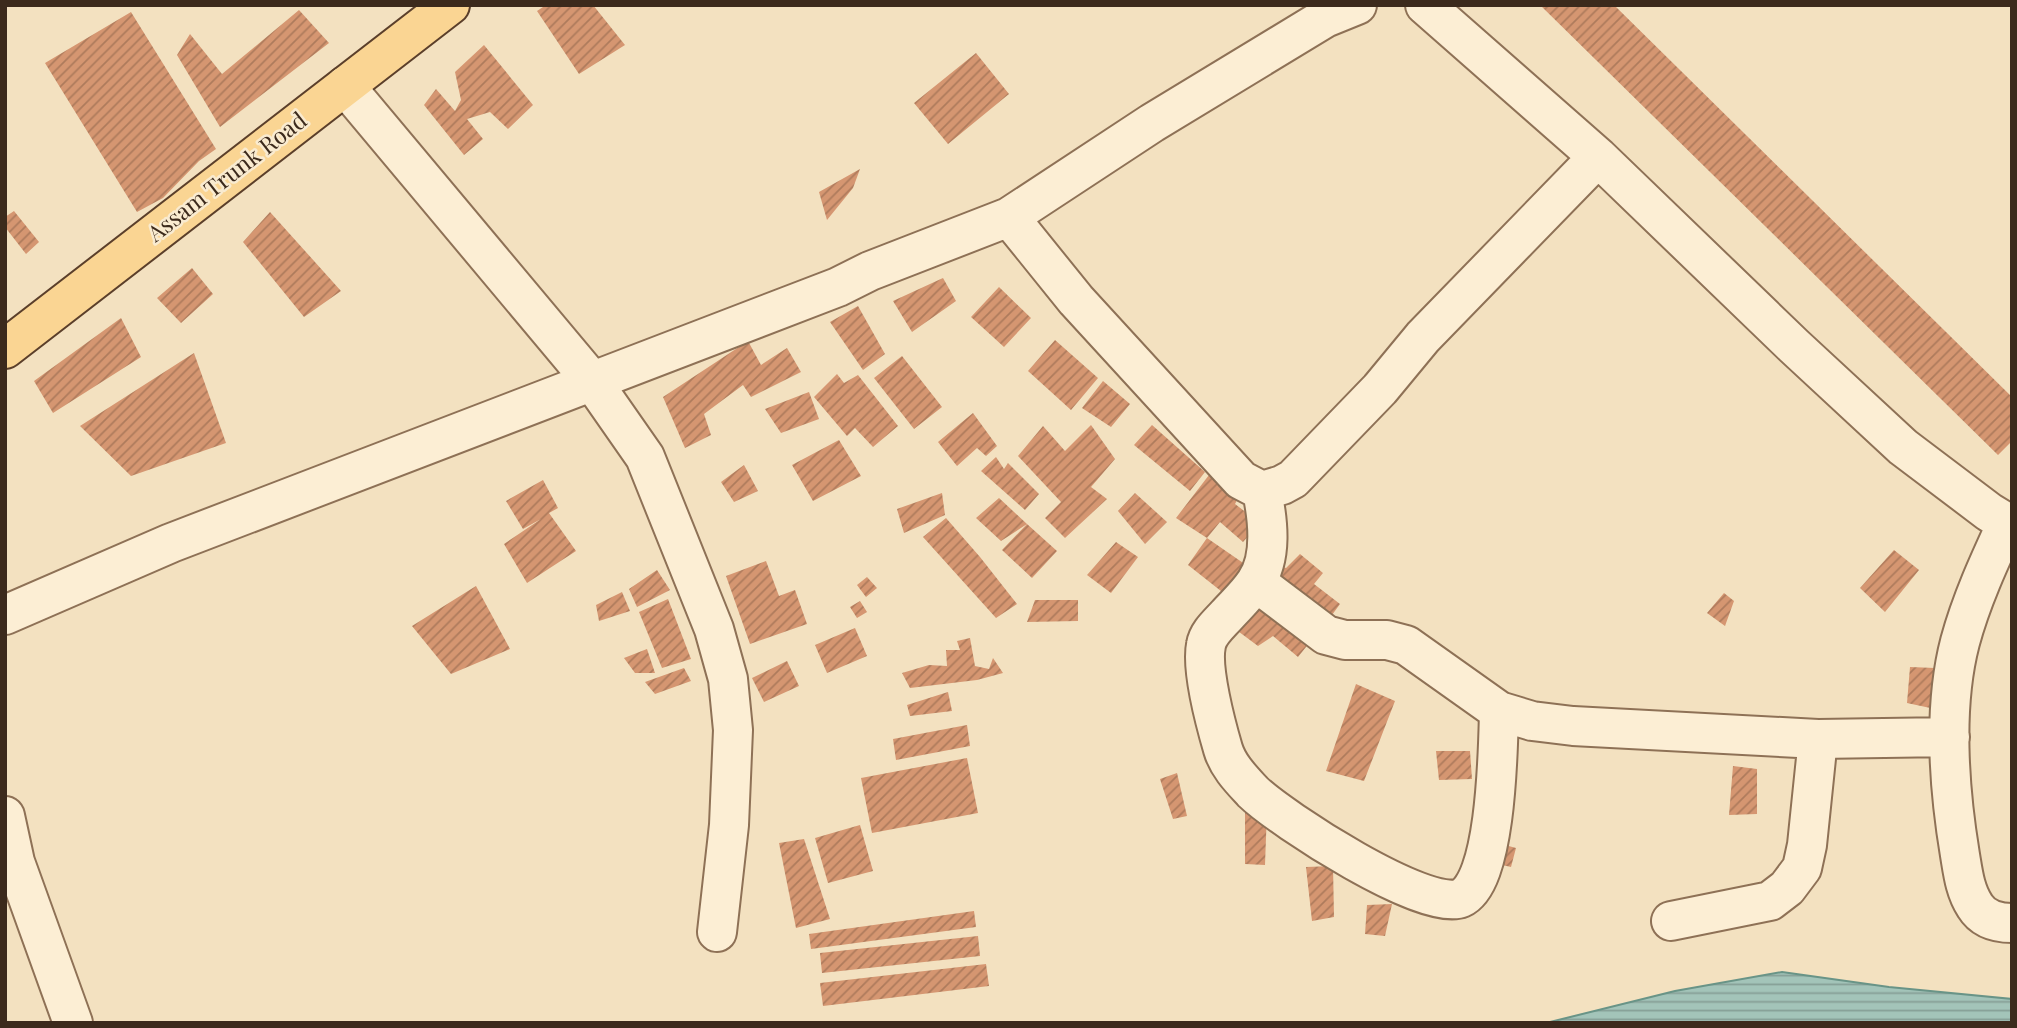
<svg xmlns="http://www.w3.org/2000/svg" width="2017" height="1028" font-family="'Playfair Display',serif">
<defs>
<pattern id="water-rules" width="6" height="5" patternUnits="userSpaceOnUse" patternTransform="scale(1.75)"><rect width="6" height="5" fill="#a3c4b9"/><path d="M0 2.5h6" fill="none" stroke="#869f96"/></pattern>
<pattern id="building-hatch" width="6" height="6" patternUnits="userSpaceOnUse" patternTransform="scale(1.75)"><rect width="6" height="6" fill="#d59671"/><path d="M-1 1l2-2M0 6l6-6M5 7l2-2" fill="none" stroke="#ae7b5c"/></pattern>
</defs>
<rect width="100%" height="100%" fill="#f3e1c0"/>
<path fill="url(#water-rules)" stroke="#699487" stroke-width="2" d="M1782,972L1889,987L2012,999V1023H1546L1675,991Z"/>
<path fill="url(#building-hatch)" d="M546,5H593L625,45L579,74L537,11Z
M1540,5H1614L2012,397V441L1998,455Z
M299,10L329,43L220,127L177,55L190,34L222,74Z
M131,12L216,149L199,161L163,198L137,212L45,63Z
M484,45L533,105L508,129L490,112L467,119L483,139L464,155L424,105L436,89L455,111L461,100L455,72Z
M976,53L1009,94L948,144L914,103Z
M860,169L853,188L827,220L819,192Z
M14,211L39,242L26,254L5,227V217Z
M270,212L341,291L304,317L243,242Z
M192,268L213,294L181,323L157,298Z
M943,278L956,301L912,332L893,301Z
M999,287L1031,318L1004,347L971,317Z
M858,306L885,354L863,370L830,322Z
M121,318L141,357L53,413L34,381Z
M1055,340L1098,378L1071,410L1028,371Z
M748,341L761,365L787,348L801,372L751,397L743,385L704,414L711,435L685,448L663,397Z
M194,353L226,443L131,476L80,426Z
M902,356L942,407L914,429L874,378Z
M837,374L844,383L858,375L898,426L873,447L855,428L847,436L814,397Z
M1103,381L1130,404L1111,427L1082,408Z
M809,392L819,419L781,433L765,409Z
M973,413L997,446L986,456L977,448L957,466L938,442Z
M1091,425L1115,459L1091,487L1107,499L1065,538L1045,518L1061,502L1018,456L1043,426L1065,451Z
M1152,425L1205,472L1190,491L1134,445Z
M839,440L861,476L813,501L792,465Z
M996,457L1004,469L1008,463L1039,494L1025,510L981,471Z
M744,465L758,491L734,502L721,482Z
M1209,475L1238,498L1235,504L1260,523L1243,542L1220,522L1207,538L1249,567L1226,595L1188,565L1207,538L1176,518Z
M543,480L558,508L549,513L576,551L527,583L504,544L541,519L523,529L506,501Z
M942,493L945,515L904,533L897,509Z
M1135,493L1167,522L1145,544L1118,511Z
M999,498L1027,524L1001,541L976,518Z
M946,518L980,557L1017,604L996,618L923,537Z
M1027,524L1057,551L1032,578L1002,550Z
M1116,542L1138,557L1111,593L1087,575Z
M1894,550L1919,570L1885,612L1860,588Z
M1300,554L1323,573L1314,584L1340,604L1324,626L1260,578L1272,563L1286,568Z
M766,561L779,596L795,590L807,624L750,644L726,576Z
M657,570L670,590L637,607L629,589Z
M867,577L877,588L866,597L857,585Z
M476,586L510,649L451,674L412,626Z
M622,592L630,611L599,621L596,605Z
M1250,593L1310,642L1298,657L1273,636L1258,646L1223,620Z
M1724,593L1734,601L1725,626L1707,613Z
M668,599L691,659L662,668L639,612Z
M1035,600H1078V621L1027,622Z
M860,601L867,612L857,618L850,607Z
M855,628L867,656L827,673L815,645Z
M970,638L975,666L989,669L993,658L1003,673L977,680L910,688L902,673L929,665L947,666L946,650H960L957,641Z
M647,649L655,673H635L624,658Z
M787,661L799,686L764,702L752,678Z
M1910,667L1935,668V709L1907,703Z
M684,668L691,681L655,694L645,682Z
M1356,684L1395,701L1364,781L1326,771Z
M948,692L952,711L910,716L907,705Z
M967,725L970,746L896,760L893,739Z
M1436,751H1470L1472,779L1439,780Z
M967,758L978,813L872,833L861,778Z
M1733,766L1757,769V814L1729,815Z
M1177,773L1187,816L1173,819L1160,779Z
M1267,810L1265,865L1245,864V811Z
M860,825L873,871L828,883L815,838Z
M804,839L830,919L796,928L779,843Z
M1494,842L1516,848L1511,867L1489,862Z
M1333,866L1334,917L1312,921L1306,867Z
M1392,904L1385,936L1365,934L1367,905Z
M974,911L976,927L811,949L809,934Z
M978,936L980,956L822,973L820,953Z
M986,964L989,986L823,1006L820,983Z"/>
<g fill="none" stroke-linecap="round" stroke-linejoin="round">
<g stroke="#8e7156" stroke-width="42">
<path id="minor" d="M1425,5L1598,157L1794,346L1903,447L1989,512L2012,526
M345,86L592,381L645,457L714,629L728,679L733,730L729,825L717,932
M1009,217L1076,300L1241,480L1262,491L1282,485L1293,479L1380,389L1423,337L1598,157
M1262,491C1268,520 1273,558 1255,583C1247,595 1236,605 1227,615C1219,624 1208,633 1206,645C1201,669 1216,725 1223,749C1228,766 1241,779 1253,792C1281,819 1426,913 1461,898C1497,882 1498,746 1499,711
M2007,523C1989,562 1971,601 1960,642C1943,707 1949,789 1960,855C1963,873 1965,891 1975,906C1983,919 1997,923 2012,923
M1256,582L1326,635L1345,640H1387L1406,645L1499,711L1532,721L1573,726L1818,739L1950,737
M5,615L171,543L838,287L870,271L1009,217L1152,123L1325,18L1357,5
M5,816L15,862L73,1023
M1671,921L1770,901L1787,888L1802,868L1807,845L1818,739"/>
</g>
<g stroke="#5b3f2a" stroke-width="42">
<path id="major" d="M5,349L450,5"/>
</g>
<use href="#minor" stroke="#fceed4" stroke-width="38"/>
<use href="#major" stroke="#fad593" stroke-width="38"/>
</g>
<g text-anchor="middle" stroke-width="5" stroke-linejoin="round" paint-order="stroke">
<g font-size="23" fill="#3c2a1c" stroke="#f9ebd0">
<text transform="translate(227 177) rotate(-38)" y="8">Assam Trunk Road</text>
</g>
</g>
<rect width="2017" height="1028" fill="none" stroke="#3c2a1c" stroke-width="14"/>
</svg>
